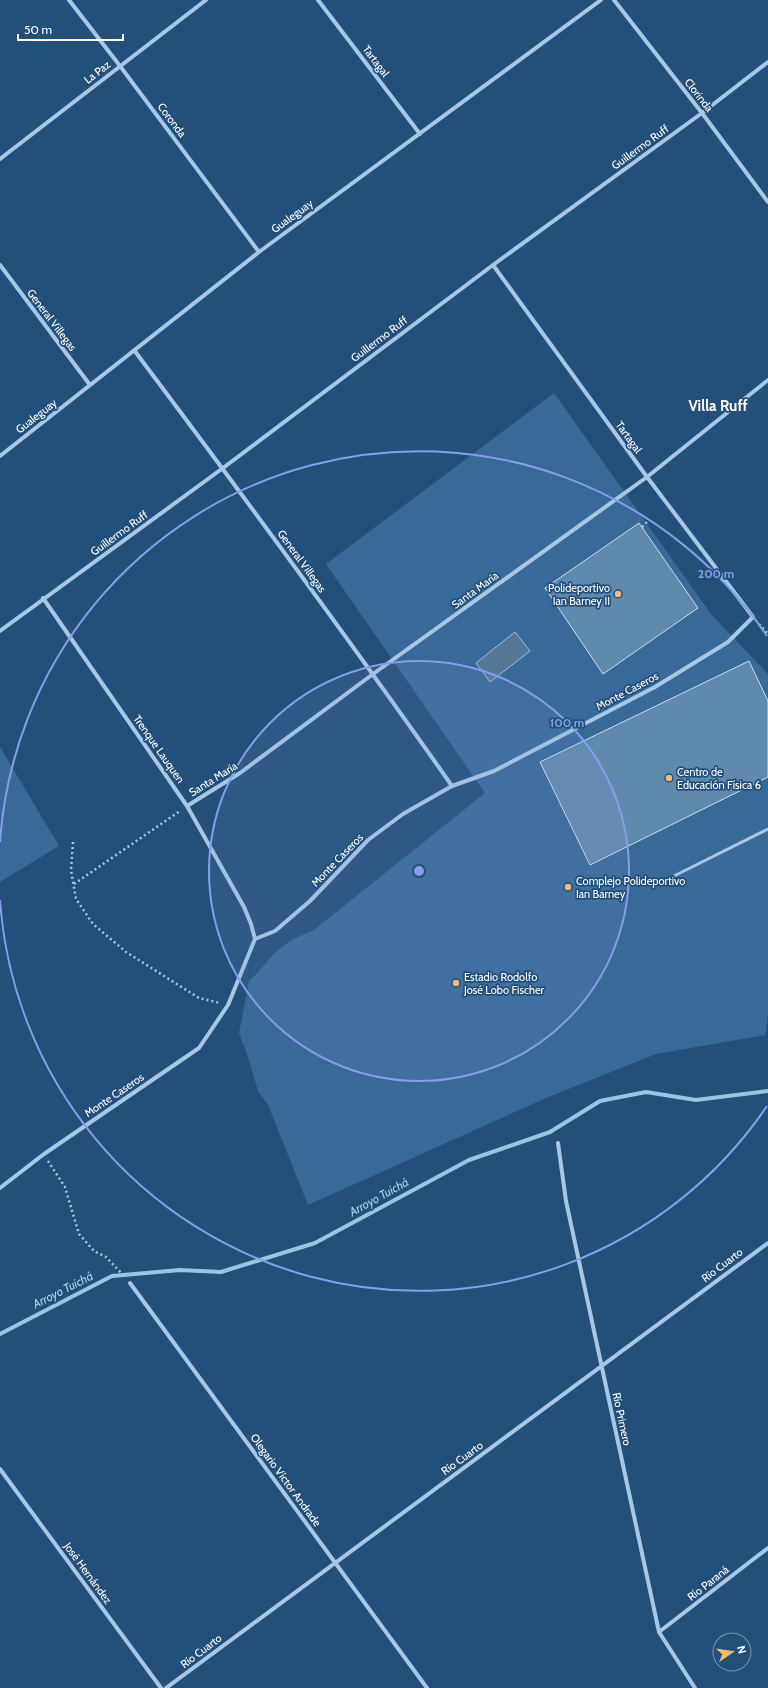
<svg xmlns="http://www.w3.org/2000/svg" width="768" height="1688" font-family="Cabin,sans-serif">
<rect width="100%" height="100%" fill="#23507a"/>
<path fill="#376a98" d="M554,393L711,614L768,674V1011L766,1035L656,1054L546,1098L308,1205L268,1105L258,1091L247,1054L239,1033L249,981C259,973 264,964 273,955C284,943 299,936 314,930L485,793L326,564Z
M0,747L59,846L0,882Z"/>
<path fill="#567796" stroke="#9ac3e5" d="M515,632L530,651L490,682L476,663Z"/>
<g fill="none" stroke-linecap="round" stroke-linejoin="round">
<path stroke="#9ac3e5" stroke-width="4" d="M0,1334L112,1276L180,1270L221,1272L315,1243L469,1160L550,1132L600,1101L646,1092L696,1100L768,1091"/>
</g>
<path fill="#6089ae" stroke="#c9e0f4" d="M639,523L698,608L603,674L545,588Z
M749,661L768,701V777L590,865L540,762Z"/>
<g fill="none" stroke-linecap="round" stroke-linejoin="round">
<path stroke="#a6c7e5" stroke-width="2.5" stroke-dasharray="2 3" stroke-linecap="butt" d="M642,527L647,522
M759,624L768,634
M73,842L71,870L76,899L93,924L126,952L199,998L220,1003
M74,884L180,811
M48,1161L65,1187L79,1234L94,1251L106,1257L126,1278"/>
<path stroke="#a6c7e5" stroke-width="3" d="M674,876L768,829"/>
<path stroke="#a6c7e5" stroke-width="4" d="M69,0L120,66L259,252
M318,0L420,134
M614,0L702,113L768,202
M0,159L206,0
M0,265L90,385
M134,350C242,494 349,639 452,786
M0,456L259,252L601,0
M43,598L187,806L244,907L251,924L255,939
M0,631L223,468L493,265L702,113L768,62
M187,806L240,773L373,674L647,477L768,380
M558,1143L566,1201L659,1632L695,1688
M0,1188L44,1154L199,1048L228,1005L255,939L275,931L310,901L368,840L403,814L452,786L494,771L655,687L728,642L753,617L647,477L493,265
M130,1283L427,1688
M0,1469L161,1688
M659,1632L768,1548
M166,1688L768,1243"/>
</g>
<circle cx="419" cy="871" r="210" fill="#839eea" fill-opacity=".12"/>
<g fill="none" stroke="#839eea" stroke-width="2">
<circle cx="419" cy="871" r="210"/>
<path d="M767 1106A420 420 0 0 1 0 900M0 842A420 420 0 0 1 767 636"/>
</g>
<g fill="#efbe6a" stroke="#23507a" stroke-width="1.5">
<circle cx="618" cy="594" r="4"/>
<circle cx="669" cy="778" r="4"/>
<circle cx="568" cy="887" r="4"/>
<circle cx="456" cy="983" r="4"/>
</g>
<g text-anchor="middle" stroke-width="3.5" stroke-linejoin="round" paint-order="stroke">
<g font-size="11" fill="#fff" stroke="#23507a">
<text transform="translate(376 61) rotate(53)" y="4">Tartagal</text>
<text transform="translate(97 72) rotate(-38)" y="4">La Paz</text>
<text transform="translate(699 95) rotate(52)" y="4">Clorinda</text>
<text transform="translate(172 120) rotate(53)" y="4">Coronda</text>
<text transform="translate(640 147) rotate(-36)" y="4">Guillermo Ruff</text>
<text transform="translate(292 216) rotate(-36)" y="4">Gualeguay</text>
<text transform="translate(52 320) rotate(53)" y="4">General Villegas</text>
<text transform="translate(379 339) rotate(-37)" y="4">Guillermo Ruff</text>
<text transform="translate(36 416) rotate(-38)" y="4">Gualeguay</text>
<text transform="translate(629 437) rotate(54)" y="4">Tartagal</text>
<text transform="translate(119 533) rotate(-36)" y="4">Guillermo Ruff</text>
<text transform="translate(302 561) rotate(54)" y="4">General Villegas</text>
<text transform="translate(475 590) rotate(-36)" y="4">Santa María</text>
<text transform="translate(627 691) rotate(-28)" y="4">Monte Caseros</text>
<text transform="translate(159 749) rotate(55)" y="4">Trenque Lauquen</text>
<text transform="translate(213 779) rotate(-32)" y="4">Santa María</text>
<text transform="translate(337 860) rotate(-46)" y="4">Monte Caseros</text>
<text transform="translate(114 1095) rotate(-34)" y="4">Monte Caseros</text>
<text transform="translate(722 1265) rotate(-37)" y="4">Río Cuarto</text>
<text transform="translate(622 1419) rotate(78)" y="4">Río Primero</text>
<text transform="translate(462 1458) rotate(-36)" y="4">Río Cuarto</text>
<text transform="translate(286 1480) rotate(54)" y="4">Olegario Víctor Andrade</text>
<text transform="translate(88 1573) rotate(54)" y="4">José Hernández</text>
<text transform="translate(708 1583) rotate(-38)" y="4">Río Paraná</text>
<text transform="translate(201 1651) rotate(-37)" y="4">Río Cuarto</text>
</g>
<g font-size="11" fill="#fff" stroke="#23507a" text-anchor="start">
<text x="610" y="592" text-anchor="end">Polideportivo<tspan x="610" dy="13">Ian Barney II</tspan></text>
<text x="677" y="776">Centro de<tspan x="677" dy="13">Educación Física 6</tspan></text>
<text x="576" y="885">Complejo Polideportivo<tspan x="576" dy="13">Ian Barney</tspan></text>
<text x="464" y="981">Estadio Rodolfo<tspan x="464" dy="13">José Lobo Fischer</tspan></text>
</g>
<g font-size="12" font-style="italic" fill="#b1d1ec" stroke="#23507a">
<text transform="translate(379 1197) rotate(-29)" y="4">Arroyo Tuichá</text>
<text transform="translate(63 1290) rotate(-27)" y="4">Arroyo Tuichá</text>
</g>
<g font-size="15" font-weight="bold" fill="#fff" stroke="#23507a">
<text x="718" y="411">Villa Ruff</text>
</g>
</g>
<circle cx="419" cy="871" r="6" fill="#839eea" stroke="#23507a" stroke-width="2"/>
<g font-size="12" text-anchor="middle" font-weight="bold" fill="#839eea" stroke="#23507a" stroke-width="3.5" stroke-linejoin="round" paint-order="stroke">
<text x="716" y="578">200 m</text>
<text x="567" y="727">100 m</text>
</g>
<g transform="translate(732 1652) rotate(77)"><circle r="19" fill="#23507a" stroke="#7b96af"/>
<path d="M0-3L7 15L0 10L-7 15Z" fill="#efbe6a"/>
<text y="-6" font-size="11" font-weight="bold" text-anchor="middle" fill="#ffffff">N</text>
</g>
<path d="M18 34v6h105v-6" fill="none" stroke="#ffffff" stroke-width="2"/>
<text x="24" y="34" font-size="12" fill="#ffffff" stroke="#23507a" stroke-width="3" paint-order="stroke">50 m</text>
</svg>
